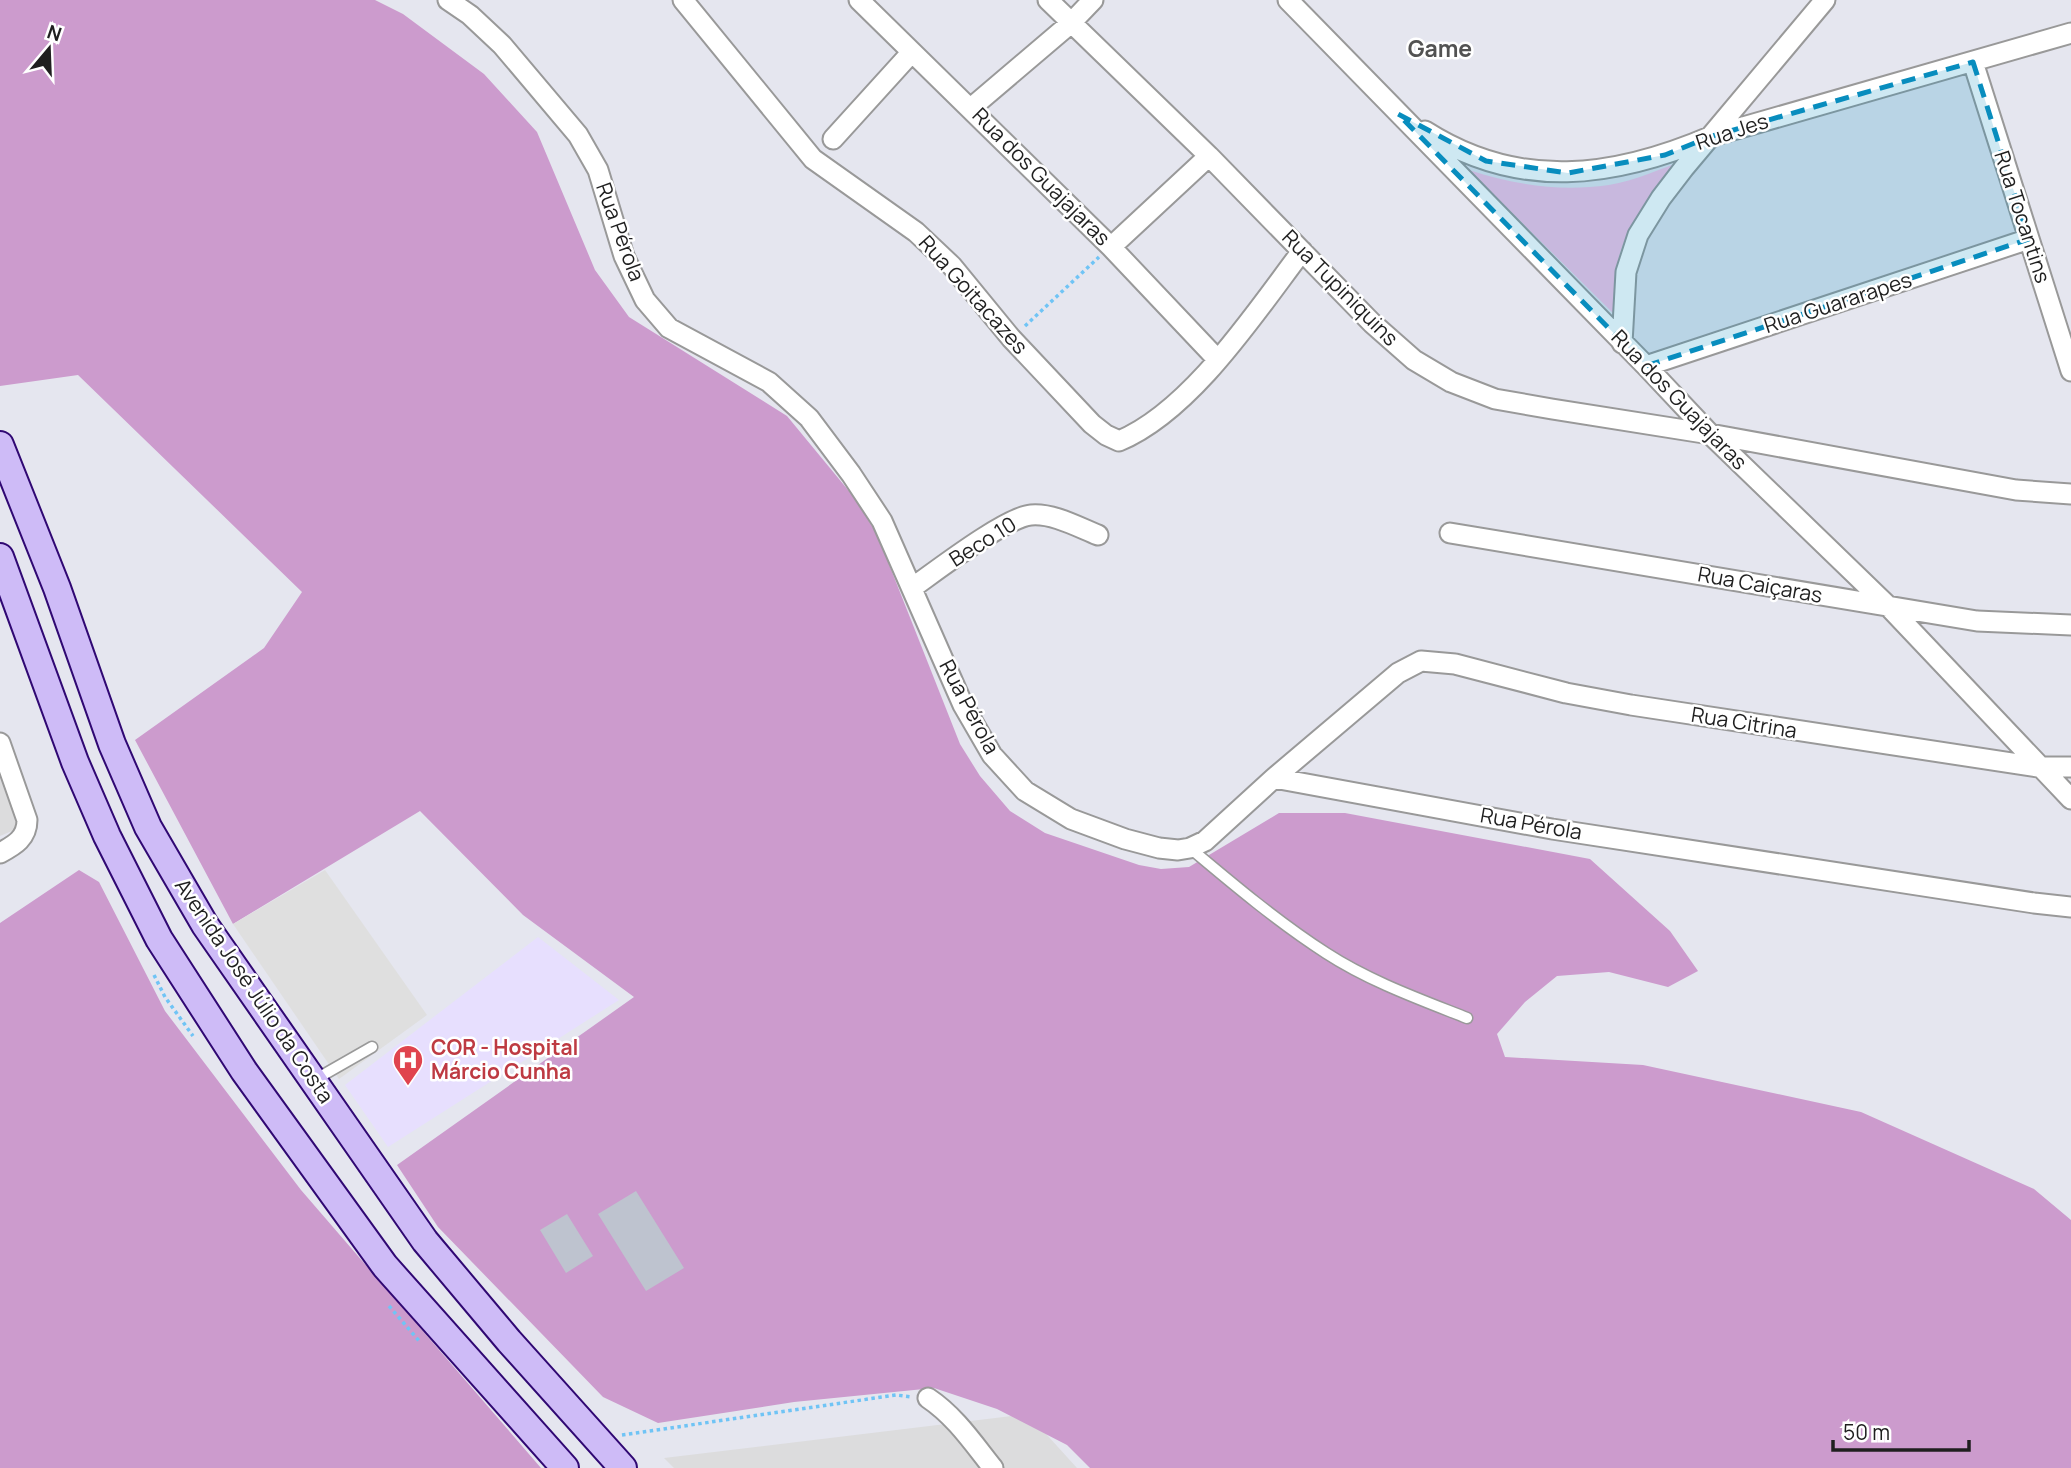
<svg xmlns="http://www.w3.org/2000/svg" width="2071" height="1468" font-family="Manrope,sans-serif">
<rect width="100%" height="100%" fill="#e5e6ef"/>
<path fill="#dcdcdd" d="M0,778L19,828L0,836Z
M1028,1414L1077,1468H674L664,1458Z"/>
<path fill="#e7dffe" d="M538,937L619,1000L388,1147L345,1085Z"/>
<path fill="#cc9bcd" d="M0,0H375L403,14L484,74L537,132L595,270L629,317L787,416L853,496L877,534L960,744L980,776L1010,811L1045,833L1139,865L1161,869L1189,867L1279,813H1345L1590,859L1670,931L1698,971L1668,987L1609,972L1557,976L1525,1002L1497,1034L1505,1057L1643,1065L1861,1112L2034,1189L2071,1220V1468H1090L1067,1445L997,1409L934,1388L794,1402L658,1423L603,1397L438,1227L397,1165L634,997L523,915L420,811L233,924L135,740L264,648L302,592L78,375L0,386Z
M79,870L99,882L165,1011L301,1190L541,1468H0V923Z"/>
<path fill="#f8c3e6" d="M1686,160C1639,210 1607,243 1616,316L1469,170C1515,185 1560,192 1609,185C1635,181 1662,168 1686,160Z"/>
<path fill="#dfdfdf" d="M325,870L427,1015L339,1079L233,924Z"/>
<path fill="#bec3cf" d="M636,1191L684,1268L646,1291L598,1214Z
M567,1214L593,1256L566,1273L540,1230Z"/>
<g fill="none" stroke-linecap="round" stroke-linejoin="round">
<g stroke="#999" stroke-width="13">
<path id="service" d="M1190,848C1234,885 1278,922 1326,953C1369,981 1419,999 1467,1018
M316,1079L372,1047"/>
</g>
<g stroke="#999" stroke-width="23">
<path id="minor" d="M448,0L470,15L502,45L578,135L598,170L624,256L645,300L669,328L769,382L809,418L851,474L882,521L963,705L992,755L1025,791L1071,819L1125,839L1159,848L1178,850L1190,848L1205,841L1274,778L1552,829L2034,903L2071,907
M683,0L813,159L916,232L952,266L1011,338L1092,424L1106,435L1119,441C1191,411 1255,313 1302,251
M859,0L1111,247L1217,359
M1048,0L1209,156L1372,323L1414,360L1451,382L1495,399L1552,409L1710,434L2016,490L2071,494
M1288,0L1646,366L1710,434L1889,607L2071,799
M1973,62L2071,371
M971,108L1071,23L1093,0
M1425,131C1519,191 1614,178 1712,136L2071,33
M833,139L911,53
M1111,247L1209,156
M1622,343L1626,272L1638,235L1661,198L1684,168L1825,0
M1646,366L2029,239
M1450,533L1977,621L2071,625
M912,588C936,571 1006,517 1031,515C1053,513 1078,527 1098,535
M0,743L27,820C27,838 15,845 0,853
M1274,778L1398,673L1421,661L1455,664L1566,693L1631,705L2038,767H2071
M928,1398C955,1416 973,1443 993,1468"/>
</g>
<g stroke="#300873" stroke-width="30">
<path id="secondary" d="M0,445L57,588L112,744L148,827L205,925L425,1241L509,1341L623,1468
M0,557L75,762L107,836L159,939L244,1071L385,1266L565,1468"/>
</g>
<path stroke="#70c4f5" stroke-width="3.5" stroke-dasharray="3.5 3.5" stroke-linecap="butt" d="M1025,326L1099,257
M154,975L165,997L193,1036
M389,1306L420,1342
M622,1435L896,1395L912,1397"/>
<use href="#service" stroke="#fff" stroke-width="10"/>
<use href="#minor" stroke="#fff" stroke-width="19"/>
<use href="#secondary" stroke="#cebbf7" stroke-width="26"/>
</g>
<path fill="#088dbe" fill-opacity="0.2" stroke="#088dbe" stroke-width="5" stroke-dasharray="14 9" stroke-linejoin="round" d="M1973,62L2029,239L1646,366L1398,114L1486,161L1568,173L1665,155L1712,136Z"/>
<defs>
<g id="hospital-pin" transform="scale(1.575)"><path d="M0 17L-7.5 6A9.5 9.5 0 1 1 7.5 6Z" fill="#e0444e" stroke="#fff"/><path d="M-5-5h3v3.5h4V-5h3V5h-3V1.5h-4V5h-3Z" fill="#fff"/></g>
</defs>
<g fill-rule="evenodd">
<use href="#hospital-pin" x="408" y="1060"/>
</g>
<g text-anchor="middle" stroke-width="5" stroke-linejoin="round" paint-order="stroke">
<g font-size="21" fill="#1f1f1f" stroke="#fff">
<text transform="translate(1732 132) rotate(-18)" y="7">Rua Jes</text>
<text transform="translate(1041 177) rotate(45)" y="7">Rua dos Guajajaras</text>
<text transform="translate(2022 217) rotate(72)" y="7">Rua Tocantins</text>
<text transform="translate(620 232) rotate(70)" y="7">Rua Pérola</text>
<text transform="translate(1340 288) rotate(45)" y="7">Rua Tupiniquins</text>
<text transform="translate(973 295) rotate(48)" y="7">Rua Goitacazes</text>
<text transform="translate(1838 303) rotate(-18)" y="7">Rua Guararapes</text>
<text transform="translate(1679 400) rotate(46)" y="7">Rua dos Guajajaras</text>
<text transform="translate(983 542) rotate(-32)" y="7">Beco 10</text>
<text transform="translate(1760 585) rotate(10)" y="7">Rua Caiçaras</text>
<text transform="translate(969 707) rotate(62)" y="7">Rua Pérola</text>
<text transform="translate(1744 723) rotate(9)" y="7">Rua Citrina</text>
<text transform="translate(1531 824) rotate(10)" y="7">Rua Pérola</text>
<text transform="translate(254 991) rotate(56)" y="7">Avenida José Júlio da Costa</text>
</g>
<g font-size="21" font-weight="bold" fill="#be3a42" stroke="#fff" text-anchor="start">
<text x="431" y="1055">COR - Hospital<tspan x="431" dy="24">Márcio Cunha</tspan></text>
</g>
<g font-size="23" font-weight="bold" fill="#525252" stroke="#fff">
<text x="1440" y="57">Game</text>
</g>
</g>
<g transform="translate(49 49) rotate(19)" stroke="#ffffff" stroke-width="5" paint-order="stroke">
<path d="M0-5L12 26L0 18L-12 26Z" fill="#1f1f1f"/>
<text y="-10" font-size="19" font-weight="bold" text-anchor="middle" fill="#1f1f1f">N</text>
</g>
<path d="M1833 1440v10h136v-10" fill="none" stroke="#1f1f1f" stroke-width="3.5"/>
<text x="1843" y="1440" font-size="21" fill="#1f1f1f" stroke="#ffffff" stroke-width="5" paint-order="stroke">50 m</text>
</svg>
